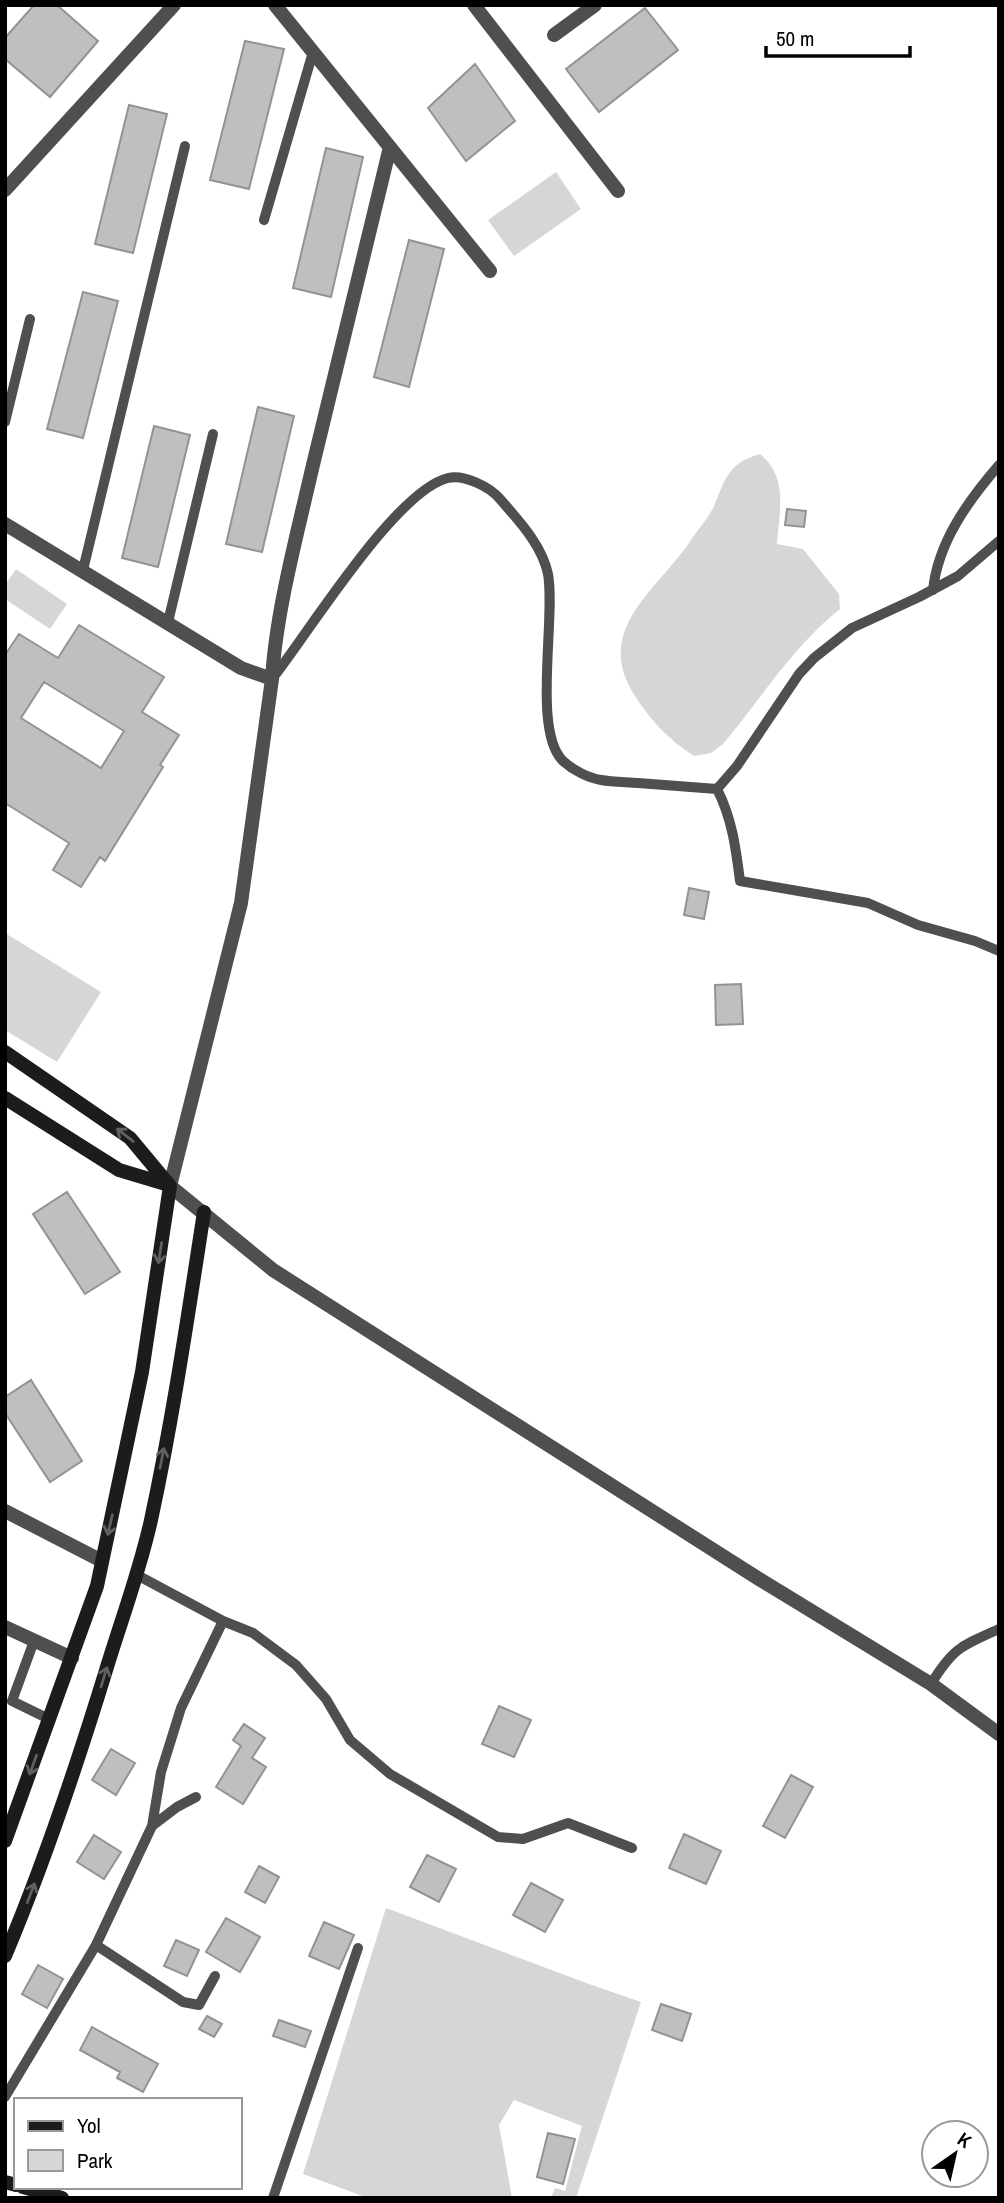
<svg xmlns="http://www.w3.org/2000/svg" width="1004" height="2203" font-family="'Archivo Narrow',sans-serif">
<rect width="100%" height="100%" fill="#fff"/>
<path fill="#d6d6d6" d="M556,172L581,209L514,256L488,220Z
M760,454C789,477 779,512 777,544L803,549L839,594L840,609C793,646 761,699 723,744L711,753L694,756C669,740 651,721 635,696C591,628 660,589 693,537C700,527 709,517 714,506C726,478 728,463 760,454Z
M16,569L67,604L50,629L5,599V585Z
M5,933L101,992L57,1062L5,1030Z
M386,1908L589,1984L641,2002L576,2198H551L555,2188L565,2191L582,2126L514,2100L499,2125L512,2198H368L303,2174Z"/>
<path fill="#bfbfbf" stroke="#939393" stroke-width="2" fill-rule="evenodd" d="M34,5H57L98,41L50,97L5,59V38Z
M645,8L678,50L599,112L566,69Z
M245,41L284,49L249,189L210,180Z
M475,64L515,121L466,161L428,108Z
M129,105L167,114L133,253L95,244Z
M326,148L363,157L331,297L293,288Z
M409,240L444,249L409,387L374,377Z
M83,292L118,301L83,438L47,429Z
M258,407L294,416L262,552L226,544Z
M154,426L190,435L158,567L122,558Z
M787,509L806,511L804,527L785,525Z
M79,625L164,677L142,712L179,735L160,765L163,767L105,861L100,857L81,887L53,870L69,843L5,803V655L19,634L58,658ZM44,682L124,731L101,768L21,718Z
M689,888L709,892L704,919L684,915Z
M741,984L743,1024L716,1025L715,985Z
M67,1192L120,1272L85,1294L33,1214Z
M31,1380L82,1461L50,1482L5,1413V1397Z
M499,1706L531,1720L514,1757L482,1744Z
M244,1724L265,1738L252,1758L266,1767L243,1804L216,1787L241,1746L233,1740Z
M111,1749L135,1763L116,1795L92,1780Z
M791,1775L813,1787L785,1838L763,1826Z
M684,1834L721,1851L706,1884L669,1868Z
M94,1835L121,1852L104,1879L77,1862Z
M427,1855L456,1869L439,1902L410,1887Z
M259,1866L279,1877L265,1903L245,1892Z
M531,1883L563,1900L545,1932L513,1915Z
M226,1918L260,1937L240,1972L206,1952Z
M324,1922L354,1935L339,1969L309,1956Z
M176,1940L199,1950L187,1976L164,1966Z
M38,1965L63,1979L47,2008L22,1994Z
M661,2004L691,2014L682,2041L652,2030Z
M207,2016L222,2024L214,2037L199,2029Z
M279,2020L311,2031L305,2047L273,2036Z
M92,2027L158,2064L143,2092L117,2078L120,2072L80,2050Z
M548,2133L575,2139L563,2184L537,2177Z"/>
<g fill="none" stroke-linecap="round" stroke-linejoin="round">
<path stroke="#4f4f4f" stroke-width="10" d="M264,220L313,52
M5,422L30,319
M83,570L185,146
M933,590C938,542 968,501 999,465
M168,622L213,434
M272,679C308,634 395,491 448,478C464,474 490,487 500,499C519,521 542,545 548,574C556,618 532,731 563,761C573,770 588,778 601,780C612,782 625,782 638,783C664,785 690,787 717,789
M717,789L737,766L799,674L814,658L852,628L919,597L958,576L999,541
M717,789C732,818 736,849 740,881L868,903L918,925L975,941L999,951
M137,1575L223,1621L253,1633L296,1665L326,1699L350,1740L390,1774L498,1837L523,1839L568,1823L632,1848
M34,1641L12,1701L49,1719
M931,1684C953,1648 961,1646 999,1629
M152,1826L177,1807L196,1797
M96,1945L183,2002L199,2005L215,1976
M5,2097L96,1945L152,1826L161,1772L181,1708L223,1621
M273,2198L358,1948"/>
<path stroke="#4f4f4f" stroke-width="14" d="M275,5L490,271
M554,35L595,5
M5,190L174,5
M5,524L241,668L272,679
M170,1186L241,903L272,679C276,612 297,535 312,469C337,362 363,255 390,147
M5,1511L102,1561
M5,1627L72,1658"/>
<path stroke="#4f4f4f" stroke-width="14" d="M474,5L618,191
M170,1186L273,1270L759,1579L931,1684L999,1734"/>
<path stroke="#1c1c1c" stroke-width="14" d="M5,1052L130,1138L170,1186L142,1372L97,1586L5,1841
M5,1098L119,1170L169,1185
M5,1956C45,1861 77,1765 107,1667C122,1618 140,1570 151,1520C173,1418 188,1315 204,1212
M5,2182L16,2185
M23,2187L62,2198"/>
</g>
<defs><path id="oneway-shaft" d="M-6 0H5M1.5-3L5.5 0L1.5 3" fill="none" stroke-width="1.6" stroke-linecap="round" stroke-linejoin="round" transform="scale(1.75)"/></defs>
<g stroke="#606060">
<use href="#oneway-shaft" transform="translate(125 1135) rotate(-142)"/>
<use href="#oneway-shaft" transform="translate(160 1253) rotate(99)"/>
<use href="#oneway-shaft" transform="translate(162 1458) rotate(-79)"/>
<use href="#oneway-shaft" transform="translate(110 1525) rotate(103)"/>
<use href="#oneway-shaft" transform="translate(104 1677) rotate(-73)"/>
<use href="#oneway-shaft" transform="translate(33 1765) rotate(110)"/>
<use href="#oneway-shaft" transform="translate(31 1893) rotate(-69)"/>
</g>
<rect width="1004" height="2203" fill="none" stroke="#000000" stroke-width="14"/>
<rect x="14" y="2098" width="228" height="91" fill="#ffffff" stroke="#999999" stroke-width="2"/>
<rect x="28" y="2121" width="35" height="10" fill="#1c1c1c" stroke="#999999" stroke-width="2"/>
<text x="77" y="2133" font-size="21" fill="#000000">Yol</text>
<rect x="28" y="2150" width="35" height="21" fill="#d6d6d6" stroke="#999999" stroke-width="2"/>
<text x="77" y="2168" font-size="21" fill="#000000">Park</text>
<g transform="translate(955 2154) rotate(34)"><circle r="33" fill="#ffffff" stroke="#999999" stroke-width="2"/>
<path d="M0-5L12 26L0 18L-12 26Z" fill="#000000"/>
<text y="-10" font-size="19" font-weight="bold" text-anchor="middle" fill="#000000">K</text>
</g>
<path d="M766 46v10h144v-10" fill="none" stroke="#000000" stroke-width="3.5"/>
<text x="776" y="46" font-size="21" fill="#000000" stroke="#ffffff" stroke-width="5" paint-order="stroke">50 m</text>
</svg>
